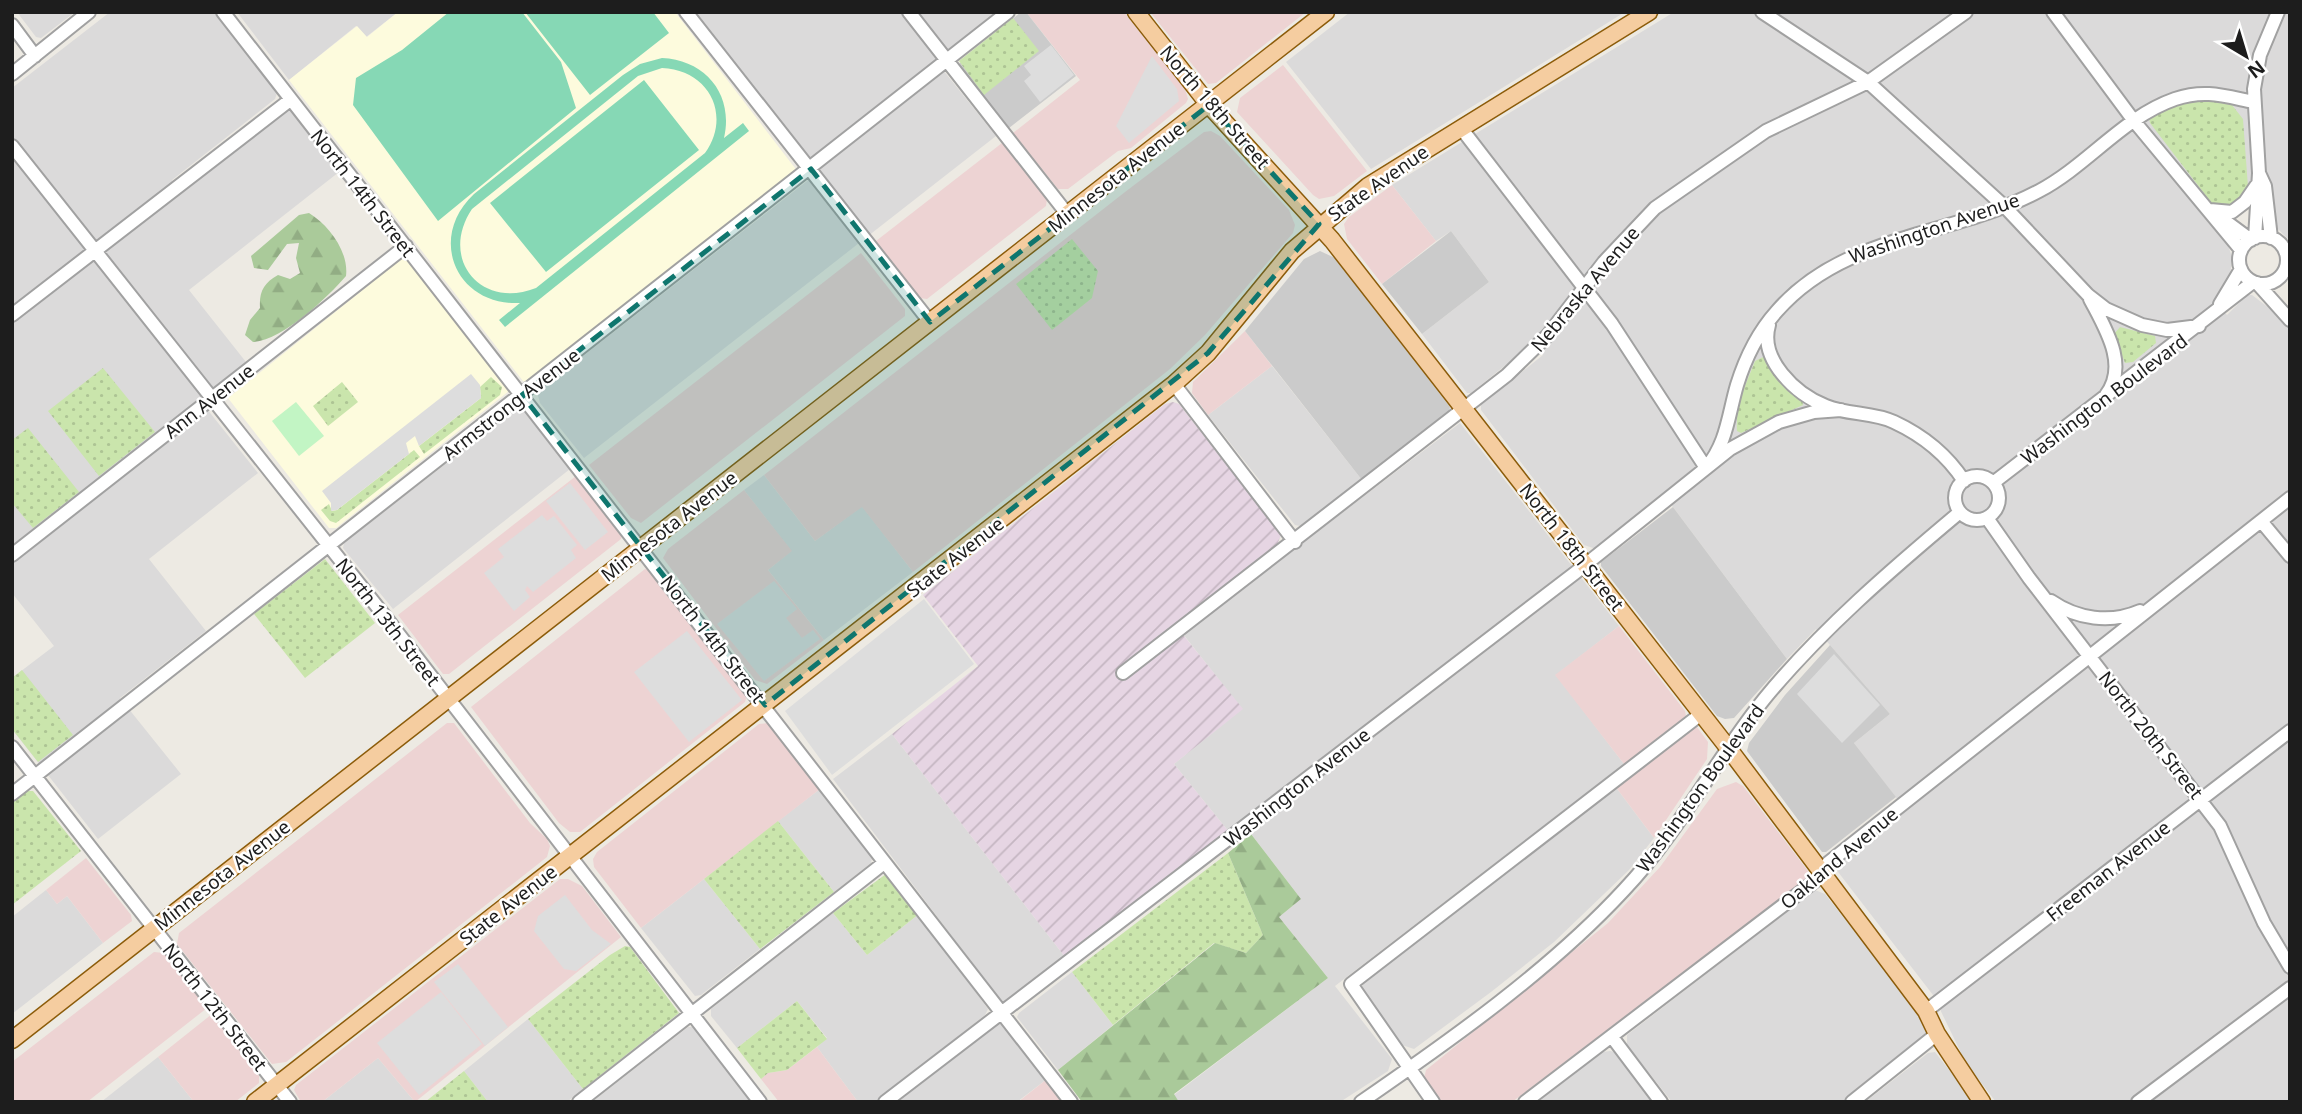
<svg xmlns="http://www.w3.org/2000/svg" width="2302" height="1114" font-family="'Noto Sans',sans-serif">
<defs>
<pattern id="industrial-furrows" width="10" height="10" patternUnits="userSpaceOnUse" patternTransform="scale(1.75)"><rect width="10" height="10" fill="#e6d5e3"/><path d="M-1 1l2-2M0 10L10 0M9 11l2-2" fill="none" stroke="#c5b6c2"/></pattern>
<pattern id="grass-dots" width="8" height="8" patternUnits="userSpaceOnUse" patternTransform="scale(1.75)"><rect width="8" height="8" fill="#cae5ac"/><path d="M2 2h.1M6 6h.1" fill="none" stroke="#adc494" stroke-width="1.8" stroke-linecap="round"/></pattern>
<pattern id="forest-firs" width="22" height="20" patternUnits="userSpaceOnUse" patternTransform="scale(1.75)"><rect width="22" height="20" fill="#aaca9a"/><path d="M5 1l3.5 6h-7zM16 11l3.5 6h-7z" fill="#92ad84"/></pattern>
</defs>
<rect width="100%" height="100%" fill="#edeae3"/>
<path fill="#dbdada" d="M17,12H75L41,38L36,37Z
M110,12H214L277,93L275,99L172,180L181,192L286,110L292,112L339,172L189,290L246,362L199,399L258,473L149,559L206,631L120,698L181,774L98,839L12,729V678L54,646L12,593V564L20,557L12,547V88Z
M237,12H398L366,37L356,26L289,80Z
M695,12H997L935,60L996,136L584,458L540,403L537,392L820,171Z
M1350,12H1625L1371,169L1286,62Z
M1674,12H2290V241L2275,226L2269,178L2247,184L2223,207L2211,203L2200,212L2228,245L2232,257L2230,278L2214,301L2227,315L2247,295H2252L2277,314L2290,330V1102H1996L1966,1063L1933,995L1835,868V864L1905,809L1854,743L1890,714L1816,629L1787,659L1664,495L1596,549L1584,545L1481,410V405L1543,355L1534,342L1471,393H1467L1422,334L1489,282L1451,231L1436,241L1392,185Z
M1272,366L1362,480L1300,526L1295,525L1208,415Z
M520,406L525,407L570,469L393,609L343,548L344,543Z
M1460,423L1619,626L1556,675L1624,764L1335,986L1392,1059L1388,1071L1340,1102H1179L1174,1095L1328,978L1279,917L1301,899L1251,834L1229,832L1174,764L1242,709L1183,634Z
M764,475L815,541L862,506L913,572L824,640L768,570L791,551L744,490Z
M892,734L1065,957L1007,1003L1001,1001L833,779Z
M1615,786L1654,838L1629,870L1554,942L1491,992L1414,1049L1402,1045L1361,990L1364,981Z
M820,789L872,858L871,863L834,892L778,821Z
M704,879L760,949L701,995L695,996L641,928Z
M46,890L57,904L67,896L103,943L12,1014V917Z
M1815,890L1825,894L1908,999L1928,1032L1926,1036L1842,1102H1672L1627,1045V1035Z
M833,913L867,955L919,914L988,1009L985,1015L875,1102H858L817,1047L827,1038L797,1001L737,1048L711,1016V1009Z
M1072,972L1113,1025L1058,1070L1017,1017L1019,1013Z
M528,1019L583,1089L567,1102H488L464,1071Z
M996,1022H1003L1047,1079L1017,1102H896Z
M688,1027H693L750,1100L592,1102Z
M1610,1051L1615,1052L1652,1102H1536L1603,1052Z
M1935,1052L1974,1102H1865L1928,1053Z
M158,1057L194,1102H101Z
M378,1058L415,1102H322Z"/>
<path fill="#edd3d3" d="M1026,12H1124L1185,89L1188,99L1186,103L1131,148L1118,151L1068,189H1058L1013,133L1080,80Z
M1150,12H1306L1216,83L1208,84Z
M1283,65L1367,171L1334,196L1319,199L1313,195L1237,112L1240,98Z
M1211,131L1220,136L1289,210L1295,225L1293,233L1205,335L1170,369L913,572L862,507L815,541L764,475L1125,192L1204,132Z
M1002,143L1047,199L1046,206L927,299L920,298L876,241Z
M1392,185L1436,241L1382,284L1347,239L1344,224L1349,217Z
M861,253L905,309V316L641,523L631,518L589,465Z
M1245,331L1272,366L1208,415L1192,393L1193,382Z
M576,476L622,534L621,539L449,674H443L398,615Z
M744,490L792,551L768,570L824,640L767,684L755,680L663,558L668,549Z
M645,569L651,570L747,695L745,702L580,832H570L559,823L471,707Z
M1619,626L1685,711L1686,716L1624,764L1555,675Z
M447,723H454L530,823L547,839L550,846L547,857L286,1062L272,1064L177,944L179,933Z
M768,723L820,789L641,928L594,867L593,859L597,852L759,724Z
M1692,727H1697L1708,742L1707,759L1654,838L1615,786Z
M1736,782L1743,786L1808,871V878L1512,1102H1441L1424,1079L1426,1070L1608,923L1660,867L1717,789Z
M86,858L131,915L132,921L103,943L67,896L57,904L46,890Z
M560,879H568L582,886L621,937L415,1102L378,1058L322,1102H301L294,1090L296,1085Z
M154,952L164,953L207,1008L87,1102H12V1062Z
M212,1014L259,1076V1083L235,1102H194L158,1057Z
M817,1047L858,1102H779L761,1079L768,1073L787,1070Z
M1047,1079L1065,1102H1018Z"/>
<path fill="url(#industrial-furrows)" d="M1173,402L1179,404L1281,535L1275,550L1176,626L1243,709L1174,764L1229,832L1065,957L892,734L978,666L923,595L1165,404Z"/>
<path fill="#fdfbdd" d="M398,12H675L798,172L530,384L523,381L289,80L357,26L367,37Z
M405,256L509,391L336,528H329L228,398Z"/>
<path fill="#cbcbcb" d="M1021,12H1026L1076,76L1009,128L959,64Z
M1451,231L1489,282L1422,334L1382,284Z
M1320,251L1335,258L1450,407L1449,412L1362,480L1245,331L1304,259Z
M1673,507L1787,659L1734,718L1725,719L1717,716L1601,566V562Z
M1830,645L1890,714L1854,743L1896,797L1826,852H1822L1747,751L1749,743L1785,695Z"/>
<path fill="url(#grass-dots)" d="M1013,18L1039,51L984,95L959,61Z
M2195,98L2232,105L2243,119L2248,187C2244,203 2228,209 2213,205L2150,123L2149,118L2160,109Z
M1072,239L1098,271L1092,298L1052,330L1016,284Z
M2120,327L2155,336L2156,343L2133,362L2125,363L2114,334Z
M1763,357L1780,380L1802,398L1803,405L1741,433L1737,431C1735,406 1746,384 1755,361Z
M103,368L155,432L99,476L48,411Z
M491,377L502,387L500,395L424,454L419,446L481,398L480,387Z
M342,382L358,402L328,426L313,406Z
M28,428L79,492L33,528L12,503V440Z
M414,450L420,457L336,523L330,521L321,510L329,504L332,511L337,510Z
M325,559L375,623L305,678L254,614Z
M22,670L73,735L38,762L12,729V678Z
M27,791H33L81,851L12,905V803Z
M778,821L834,892L760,949L704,879Z
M1228,853L1263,935L1246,953L1214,943L1113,1025L1072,972Z
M886,874L919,914L867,955L833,913Z
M625,946L630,947L679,1013L583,1089L528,1019L610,955Z
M797,1001L827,1039L787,1070L768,1073L761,1079L737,1048Z
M464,1071L488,1102H425Z"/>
<path fill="url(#forest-firs)" d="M309,213C329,225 349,252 346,276C327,298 283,340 253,342L245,335L250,320L260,308C259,291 264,283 278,275L290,279L300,273L296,258L299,243L287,244L268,270L254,268L251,256L299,215Z
M1251,834L1301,899L1279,917L1328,978L1174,1094L1179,1102H1082L1058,1070L1215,943L1246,953L1263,935L1228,853Z"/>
<path fill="#c2f5c4" d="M296,402L324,436L299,456L272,421Z"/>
<path fill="#86d8b5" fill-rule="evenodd" d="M449,12H522L561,62L576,108L438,221L353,105L356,78L402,50Z
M525,12H653L669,33L590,95Z
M662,58C706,60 734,95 724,138L743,123L749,131L505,327L499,320L520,303C456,306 427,238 474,194L623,75L640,64ZM662,68C709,70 732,115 705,153L536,288C480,310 439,258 472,209L638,76Z
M644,80L699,150L546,272L490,203Z"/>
<path fill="#ddd" d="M1051,45L1074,75L1040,102L1024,81L1031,75L1024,66Z
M1152,56L1177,89L1179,101L1129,143L1116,126Z
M471,374L480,385L481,398L419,446L415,436L406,443L409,454L337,510L331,511V503L322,491Z
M570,483L608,532L585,550L546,501Z
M542,515L547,521L554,516L577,545L571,550L576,558L533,592L527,586L525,590L530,597L514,611L484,573L504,557L498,549Z
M774,581L797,609L786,618L802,638L813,630L820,639L764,681L717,624Z
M924,599L974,664L832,775L785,711Z
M687,631L742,700L689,742L634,672Z
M1834,654L1880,705L1842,743L1797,694Z
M565,895L592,930L611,944L576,971L564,969L534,931L538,916Z
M458,964L508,1027L485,1046L434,982Z
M441,992L482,1044L419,1095L377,1043Z"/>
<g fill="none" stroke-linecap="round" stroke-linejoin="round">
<g stroke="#a1a1a1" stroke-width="16">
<path id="minor" d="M223,12L1071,1102
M686,12L930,322
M909,12L1068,215
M1762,12L1868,82L2005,207L2088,295L2106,309L2142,325L2167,330L2199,326
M2053,12L2134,121L2241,250
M12,25L35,56
M12,74L89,12
M1461,128L1612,324L1706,468C1727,443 1728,416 1737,385C1745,359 1759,331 1777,311C1845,233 1953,237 2039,191C2088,165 2123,117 2175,99C2205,89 2224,96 2253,102
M12,146L387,619L760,1102
M2259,173L2265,186L2271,238
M2210,210L2232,212L2245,202L2256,186
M2224,220L2251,240
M2239 260a24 24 0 1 1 48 0a24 24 0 1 1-48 0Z
M2255,238L2259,173L2254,89L2260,55L2278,12
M2257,283L2290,320
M2090,299C2105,328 2129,365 2106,395
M2220,304L2241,269
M12,315L290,100
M1769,325C1759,359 1795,394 1826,406C1848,415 1873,412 1894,422C1922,435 1947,455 1964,481
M1174,384L1295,542
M1955 498a22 22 0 1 1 44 0a22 22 0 1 1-44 0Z
M1993,483L2253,282
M1987,518L2029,578L2220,826L2264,923L2290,967
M2261,521L2290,556
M12,555L406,246
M2051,601C2077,619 2110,624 2140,611
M1123,673L1507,375L1548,335L1604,262L1655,208L1766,131L1868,82L1966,12
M12,747L290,1102
M12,794L1008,12
M1926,1011L2290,731
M1612,1037L1661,1102
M579,1102L884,863
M885,1102L1575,573L1730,449L1779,422L1814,412L1841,410
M1361,1102C1451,1040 1550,970 1624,890C1679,832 1715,760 1765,698C1822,629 1892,569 1960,512
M1433,1102L1351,984L1701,714
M1525,1102L1815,881L1828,863L2290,498
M1852,1102L1937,1034
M2138,1102L2290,988"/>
</g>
<g stroke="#8c5c0a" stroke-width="19">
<path id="major" d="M1136,12L1209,105L1332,240L1729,749L1926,1011L1937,1034L1982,1102
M12,1040L1326,12
M255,1102L1174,384L1208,353L1292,251L1368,186L1649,12"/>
</g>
<use href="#minor" stroke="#fff" stroke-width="12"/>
<use href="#major" stroke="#f5cda0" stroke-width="16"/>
</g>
<path fill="#0f766e" fill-opacity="0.2" stroke="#0f766e" stroke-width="5" stroke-dasharray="14 9" stroke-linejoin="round" d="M1209,105L1319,224L1208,353L765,705L522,395L811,169L930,322Z"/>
<g text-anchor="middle" stroke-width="5" stroke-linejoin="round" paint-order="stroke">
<g font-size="19" fill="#1d1d1d" stroke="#fff">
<text transform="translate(1215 107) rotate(49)" y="7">North 18th Street</text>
<text transform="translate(1116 177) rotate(-38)" y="7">Minnesota Avenue</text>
<text transform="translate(1378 183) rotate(-35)" y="7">State Avenue</text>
<text transform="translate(363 193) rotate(52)" y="7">North 14th Street</text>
<text transform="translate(1934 228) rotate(-19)" y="7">Washington Avenue</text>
<text transform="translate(1585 289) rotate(-50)" y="7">Nebraska Avenue</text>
<text transform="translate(2104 399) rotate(-37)" y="7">Washington Boulevard</text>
<text transform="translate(209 401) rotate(-38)" y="7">Ann Avenue</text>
<text transform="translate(511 404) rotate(-38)" y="7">Armstrong Avenue</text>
<text transform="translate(669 526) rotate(-38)" y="7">Minnesota Avenue</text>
<text transform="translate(1572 547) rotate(52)" y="7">North 18th Street</text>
<text transform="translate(955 557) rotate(-38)" y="7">State Avenue</text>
<text transform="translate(388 622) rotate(52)" y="7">North 13th Street</text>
<text transform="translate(713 639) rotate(52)" y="7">North 14th Street</text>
<text transform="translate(2151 735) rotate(52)" y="7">North 20th Street</text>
<text transform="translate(1297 787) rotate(-38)" y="7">Washington Avenue</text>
<text transform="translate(1700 788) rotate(-54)" y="7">Washington Boulevard</text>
<text transform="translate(1839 858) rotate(-40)" y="7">Oakland Avenue</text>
<text transform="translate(2108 871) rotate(-38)" y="7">Freeman Avenue</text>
<text transform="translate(222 875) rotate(-38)" y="7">Minnesota Avenue</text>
<text transform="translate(508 905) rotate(-38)" y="7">State Avenue</text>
<text transform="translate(215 1007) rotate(52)" y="7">North 12th Street</text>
</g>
</g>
<rect width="2302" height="1114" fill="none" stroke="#1d1d1d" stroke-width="28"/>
<g transform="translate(2246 56) rotate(142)" stroke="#ffffff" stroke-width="5" paint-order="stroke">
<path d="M0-5L12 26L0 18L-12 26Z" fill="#1d1d1d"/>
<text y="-10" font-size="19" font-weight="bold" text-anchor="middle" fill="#1d1d1d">N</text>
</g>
</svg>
